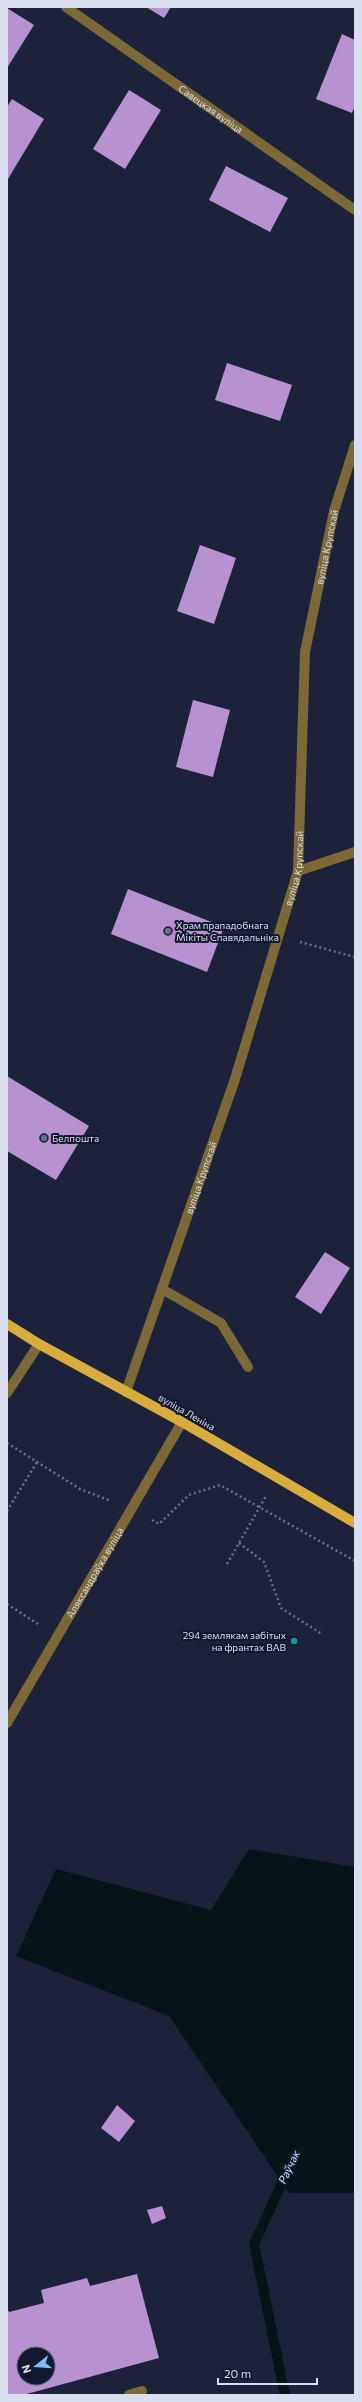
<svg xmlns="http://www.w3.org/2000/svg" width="362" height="2402" font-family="Commissioner,sans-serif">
<rect width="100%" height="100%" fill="#1b223a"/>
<path fill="#071417" d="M249,1849L355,1867V2193H289L169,2016L16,1956L56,1869L211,1910Z"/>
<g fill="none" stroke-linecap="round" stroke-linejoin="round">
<path stroke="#071417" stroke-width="10" d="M285,2395L254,2244L288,2170"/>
</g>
<path fill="#b791d0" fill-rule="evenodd" d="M146,7H171L164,18Z
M7,8L34,25L7,68Z
M342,34L355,40V106L352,113L316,99Z
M129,90L161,110L125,169L93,149Z
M12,99L44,119L8,179L7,107Z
M226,166L288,198L270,232L209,200Z
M227,363L292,385L280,421L215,400Z
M200,545L236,558L214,624L177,611Z
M193,700L230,710L213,777L176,767Z
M128,889L224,927L207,972L111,934Z
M7,1076L89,1126L56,1180L7,1151Z
M325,1252L350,1268L321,1314L295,1297Z
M117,2105L135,2121L119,2142L101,2128Z
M162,2206L166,2218L152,2224L147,2210Z
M137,2274L159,2358L23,2395H7V2308L9,2312L44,2303L41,2290L87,2278L90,2286ZM24,2354H48V2378H24Z"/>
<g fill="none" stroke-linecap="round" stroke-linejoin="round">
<path stroke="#6b7186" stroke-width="2.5" stroke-dasharray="2 3" stroke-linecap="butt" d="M300,942L355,957
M7,1443L80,1489L111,1501
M7,1511L37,1462
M152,1520L159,1524L189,1495L220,1485L355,1561
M239,1543L264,1562L281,1608L322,1634
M227,1564L266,1496
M7,1604L38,1624"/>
<g stroke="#7d6838" stroke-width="10">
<path id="s1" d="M66,7L355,210"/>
<path d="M298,871L355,852"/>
<path d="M162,1289L221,1323L248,1367"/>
<path id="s2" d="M126,1392L235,1079L298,871L305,652L334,511L355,445"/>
<path d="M7,1393L39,1344"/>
<path id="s3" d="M7,1723L182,1422"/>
<path d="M129,2395L142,2391"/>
</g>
<path stroke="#d8ad3e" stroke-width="10" d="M7,1324L39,1344L182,1422L355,1523"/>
</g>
<circle fill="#6b7280" stroke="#121830" stroke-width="1.5" cx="168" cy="931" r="4"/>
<circle fill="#5c6f8a" stroke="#121830" stroke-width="1.5" cx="44" cy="1138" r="4"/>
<circle fill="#0f9aa8" stroke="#121830" stroke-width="1.5" cx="294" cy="1641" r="4"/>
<g text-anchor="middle" stroke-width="4" stroke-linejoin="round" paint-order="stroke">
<g font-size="10" fill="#d9dfef" stroke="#121830">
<text dy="4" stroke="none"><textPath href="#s1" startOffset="177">Савецкая вуліца</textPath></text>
<text dy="4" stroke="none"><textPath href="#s2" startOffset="875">вуліца Крупскай</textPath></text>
<text dy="4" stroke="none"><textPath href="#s2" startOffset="551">вуліца Крупскай</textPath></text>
<text dy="4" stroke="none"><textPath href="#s2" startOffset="227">вуліца Крупскай</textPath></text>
<text transform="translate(187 1412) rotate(30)" y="4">вуліца Леніна</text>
<text dy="4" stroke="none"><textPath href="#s3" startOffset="174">Аляксандраўка вуліца</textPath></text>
</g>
<g font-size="10" fill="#d9dfef" stroke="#121830" text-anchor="start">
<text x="176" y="929">Храм прападобнага<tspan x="176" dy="12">Мікіты Спавядальніка</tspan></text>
<text x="52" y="1142">Белпошта</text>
<text x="286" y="1639" text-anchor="end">294 землякам забітых<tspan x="286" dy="12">на франтах ВАВ</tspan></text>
</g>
<g font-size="11" font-style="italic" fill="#beedfa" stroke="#121830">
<text transform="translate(289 2167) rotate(-65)" y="4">Раўчак</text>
</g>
</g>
<rect width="362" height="2402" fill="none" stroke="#d9dfef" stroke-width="16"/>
<g transform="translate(36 2366) rotate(253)"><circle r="19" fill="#121830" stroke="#62687c"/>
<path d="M0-3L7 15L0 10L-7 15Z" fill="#84bcfb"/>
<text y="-6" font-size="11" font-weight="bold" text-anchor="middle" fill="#d9dfef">N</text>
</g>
<path d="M218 2378v6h99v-6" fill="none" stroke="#d9dfef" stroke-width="2"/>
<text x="224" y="2378" font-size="12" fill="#d9dfef" stroke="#121830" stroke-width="3" paint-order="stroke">20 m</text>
</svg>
